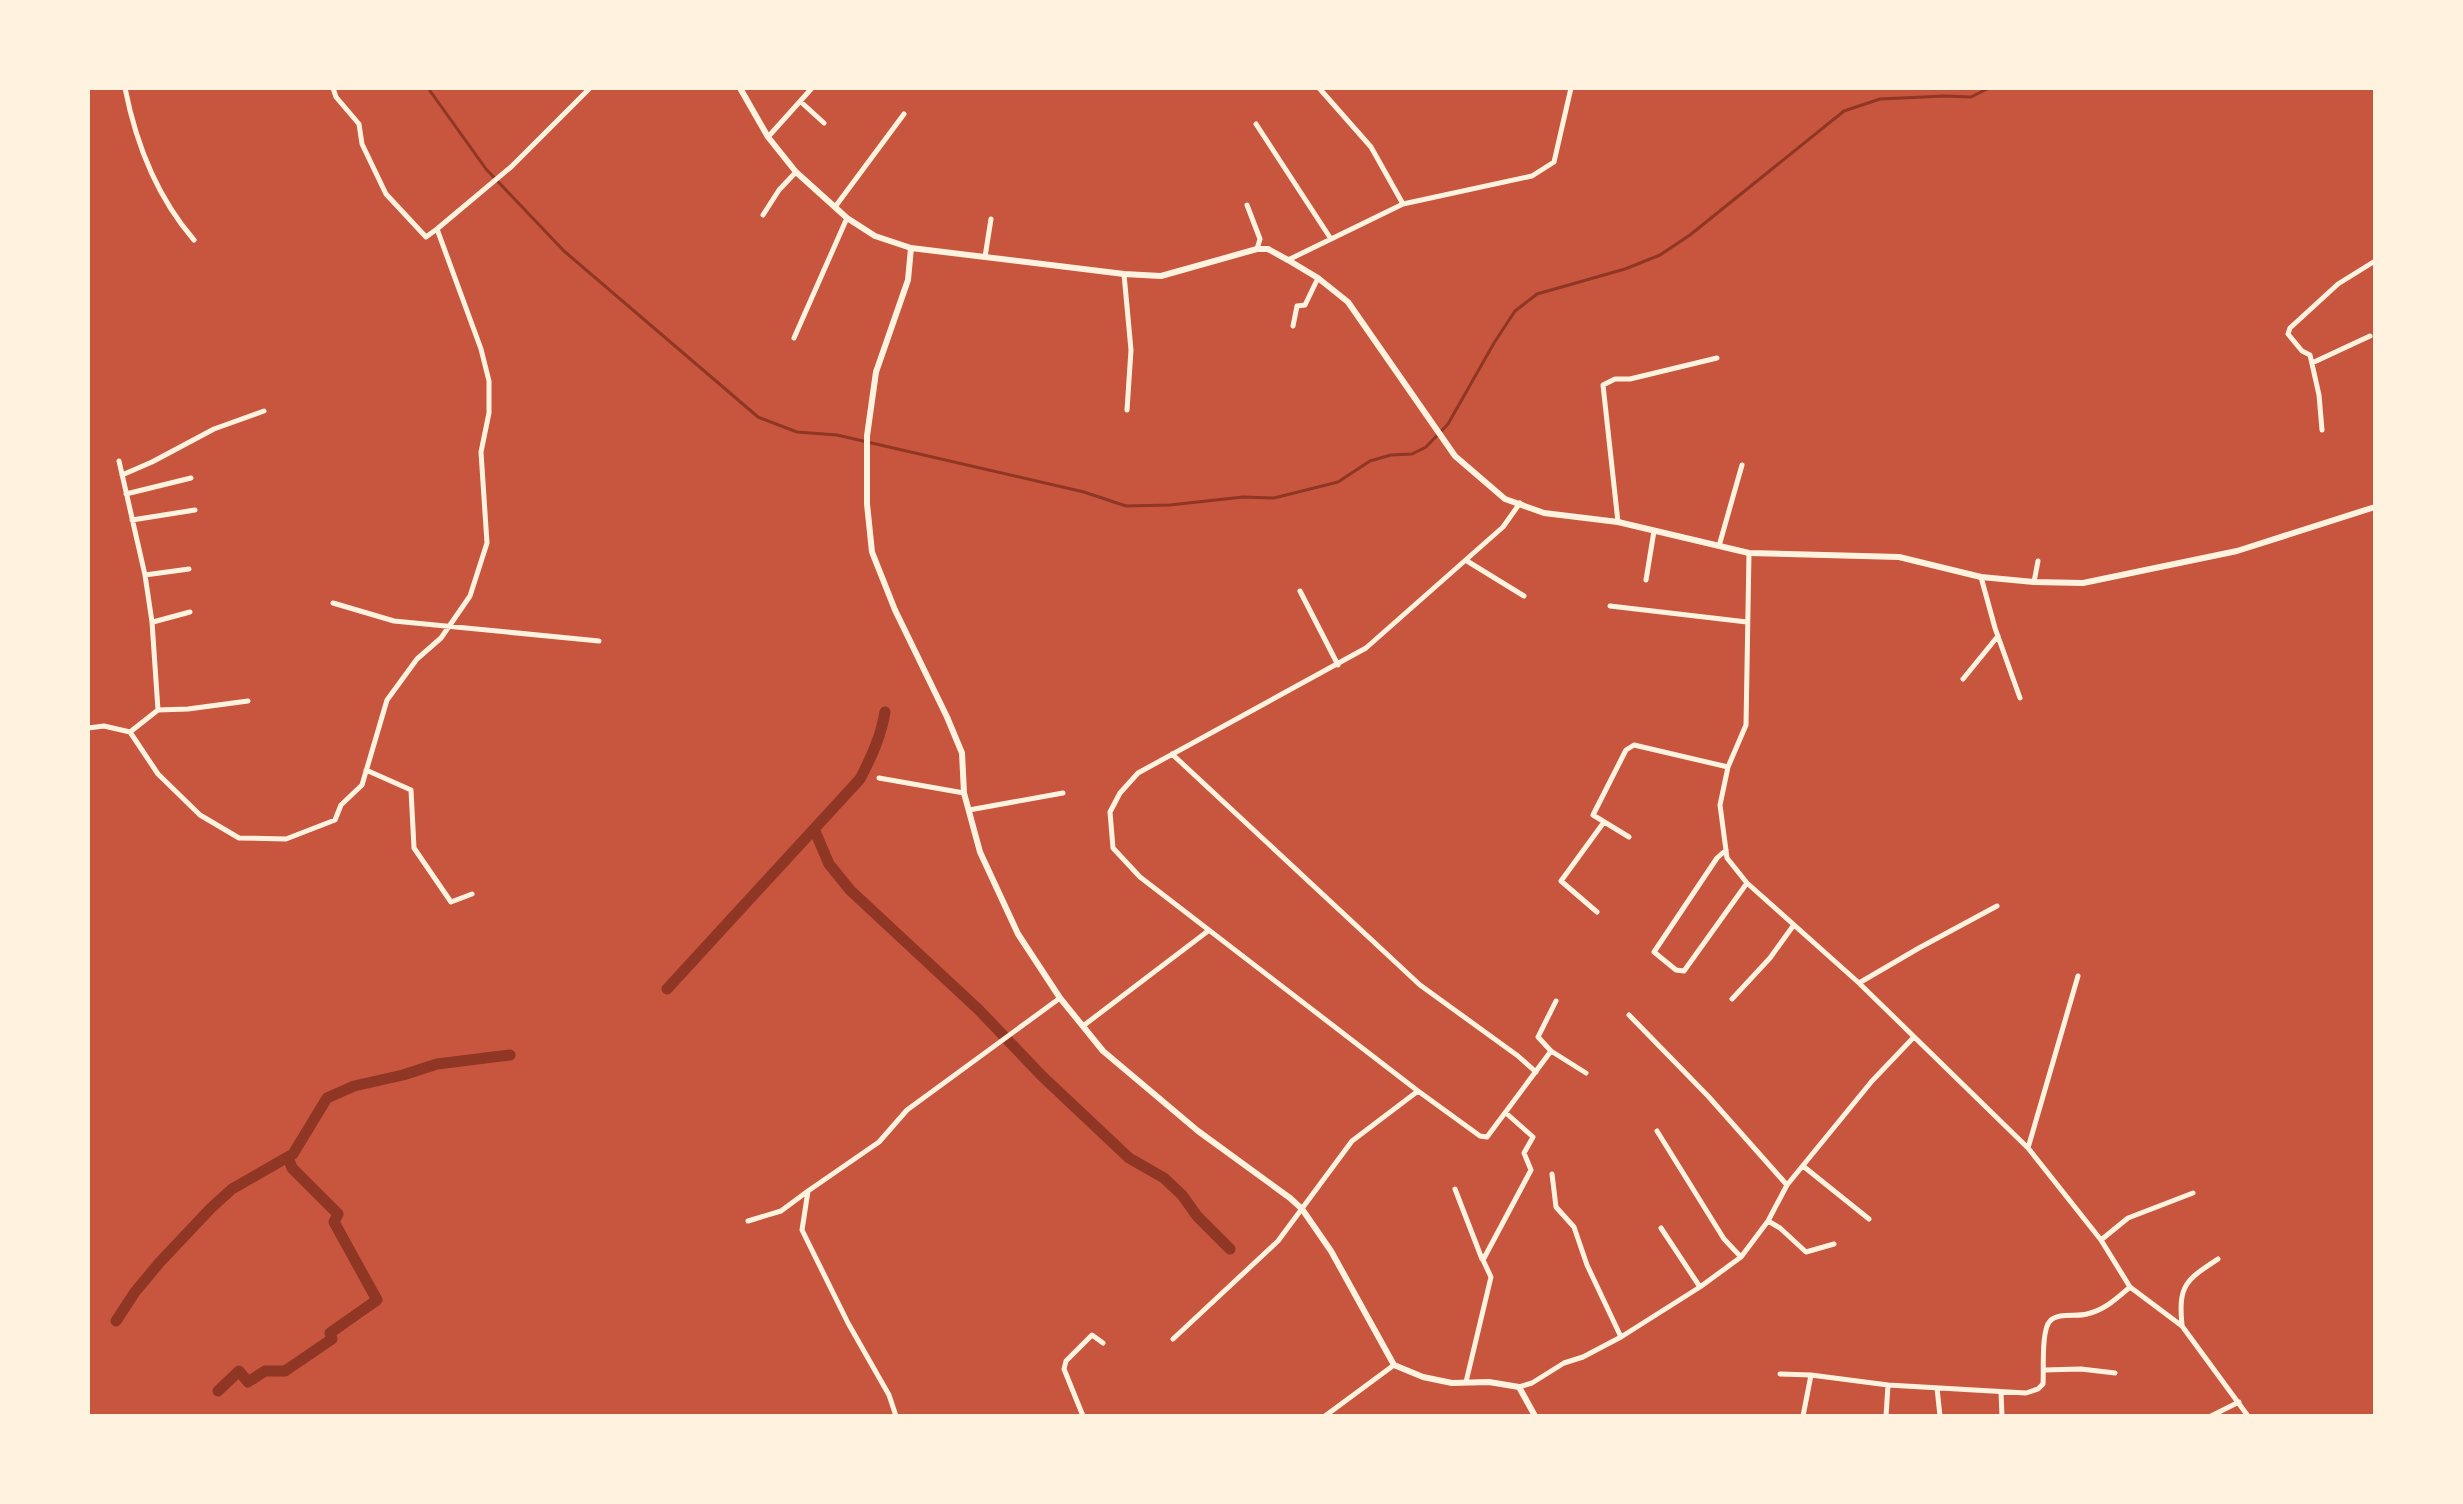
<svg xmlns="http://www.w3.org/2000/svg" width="2463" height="1504" font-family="Montserrat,sans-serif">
<rect width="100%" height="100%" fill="#c8553d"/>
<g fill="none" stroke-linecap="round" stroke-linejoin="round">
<path stroke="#8f3625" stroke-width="3" d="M428,88L486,169L564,251L758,417L797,432L837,435L1084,492L1126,506L1170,505L1243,497L1274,498L1338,482L1370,461L1391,455L1412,454L1426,447L1448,424L1494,343L1515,311L1537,294L1625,269L1660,255L1690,235L1844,111L1880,99L1945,96L1971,97L1989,88"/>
<path stroke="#8f3625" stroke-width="11" d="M814,829L829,864L850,890L979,1010L1042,1076L1129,1158L1164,1178L1182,1195L1197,1216L1230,1249
M667,989L860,779C872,756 881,736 885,712
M116,1321L135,1292L160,1262L211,1208L232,1189L293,1154L327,1098L354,1086L403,1075L437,1064L510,1055
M218,1391L239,1371L248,1382L265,1371H285L332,1339L330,1333L377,1300L334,1222L338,1214L292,1168L288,1157"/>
<path stroke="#fff3e0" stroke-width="5" d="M125,88C136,144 156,196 194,240
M333,88L336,97L359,124L362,144L386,194L426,237L437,229
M1319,88L1371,147L1403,204
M801,102L824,123
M1256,124L1331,239
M768,137L812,88
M1247,205L1260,239L1257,249
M835,207L904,114
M763,215L779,190L796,172
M985,257L991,219
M1288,260L1403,204L1532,176L1554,162L1571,88
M1124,274L1131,350L1127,410
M1293,326L1297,306L1305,305L1318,278
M794,338L847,218
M2312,363L2370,336
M2322,430L2319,395L2310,355L2302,351L2288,334L2290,328L2338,284L2375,261
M119,461L145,575L152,622L158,710
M122,475L152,462L214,429L264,411
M126,494L191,478
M132,520L195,510
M1618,522L1603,385L1615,379H1630L1717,358
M1719,546L1742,465
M1749,553L1746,725L1728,767L1720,805L1727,858L1747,883L1859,983L2028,1148L2101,1240L2130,1287L2182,1326L2248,1416
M1467,561L1524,596
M145,575L189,569
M1981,577L1995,628L2020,698
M1646,580L1654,531
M2034,582L2038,561
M1300,591L1338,665
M333,603L394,621L599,641
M1610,606L1747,622
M153,622L190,612
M1963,679L1998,636
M88,728L104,726L130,732L158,774L200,815L239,838L286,839L335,820L341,805L362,785L387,700L417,659L441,638L470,596L487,543L481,452L489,413V381L481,349L437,229L511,167L590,88
M130,732L158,710L188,709L248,701
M1172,754L1420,985L1518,1056L1536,1072
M366,770L411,790L414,848L451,902L472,894
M879,778L964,793
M969,810L1063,793
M1629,837L1593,815L1626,750L1634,745L1728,767
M1726,850L1717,858L1654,952L1676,970L1684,971L1747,883
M1597,912L1561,881L1604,822
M1859,983L1919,948L1997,906
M1732,999L1770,958L1793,926
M1629,1015L1708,1096L1787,1185
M1083,1026L1208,931
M1551,1051L1586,1073
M1418,1091L1480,1136L1487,1137L1551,1051L1538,1037L1556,1001
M1657,1131L1724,1239L1741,1257
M2028,1148L2078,976
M1803,1166L1869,1219
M1552,1174L1556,1207L1574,1227L1587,1265L1621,1337
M1455,1189L1482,1259
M748,1221L781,1211L808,1191
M1768,1221L1780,1228L1806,1252L1834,1244
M1661,1228L1700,1287
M2101,1240L2128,1218L2193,1193
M2182,1325C2178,1285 2186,1280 2218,1259
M1173,1339L1278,1241L1352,1141L1418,1091L1140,877L1113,848L1110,812L1120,793L1138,773L1366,648L1503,527L1520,503
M2044,1370L2081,1369L2115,1373
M1780,1374L1811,1375
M1466,1382L1491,1277L1483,1260L1531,1170L1524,1153L1533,1137L1506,1113
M1519,1387L1532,1383L1564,1363L1583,1357L1621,1337L1700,1287L1741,1257L1768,1221L1787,1185L1872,1081L1913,1038
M1937,1388L1940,1416
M2001,1392L2002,1416
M896,1416L889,1395L848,1323L802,1230L808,1191L879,1142L907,1110L1060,998
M1083,1416L1064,1369L1066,1361L1092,1335L1103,1343
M1325,1416L1394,1365
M1803,1416L1811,1375L1888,1385L2026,1393L2038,1389L2043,1384C2044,1370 2041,1330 2050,1321C2058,1312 2077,1317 2087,1314C2105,1310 2117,1298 2130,1287
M1886,1416L1888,1385
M2211,1416L2239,1402"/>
<path stroke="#fff3e0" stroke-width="6" d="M740,88L768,137L796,172L847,218L875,236L911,248L908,280L876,372L867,436V504L872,552L895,610L947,717L962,753L964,793L980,852L1018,934L1060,998L1103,1051L1198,1131L1290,1198L1302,1209L1331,1251L1394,1365L1423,1377L1452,1383L1489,1382L1519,1387L1535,1416
M911,248L1124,274L1161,276L1257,249H1268L1288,260L1318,278L1348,302L1455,456L1505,499L1544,513L1618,522L1749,553L1899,557L1981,577L2034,582L2083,583L2237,551L2375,507"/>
</g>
<rect width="2463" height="1504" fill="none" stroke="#fff3e0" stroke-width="180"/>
</svg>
